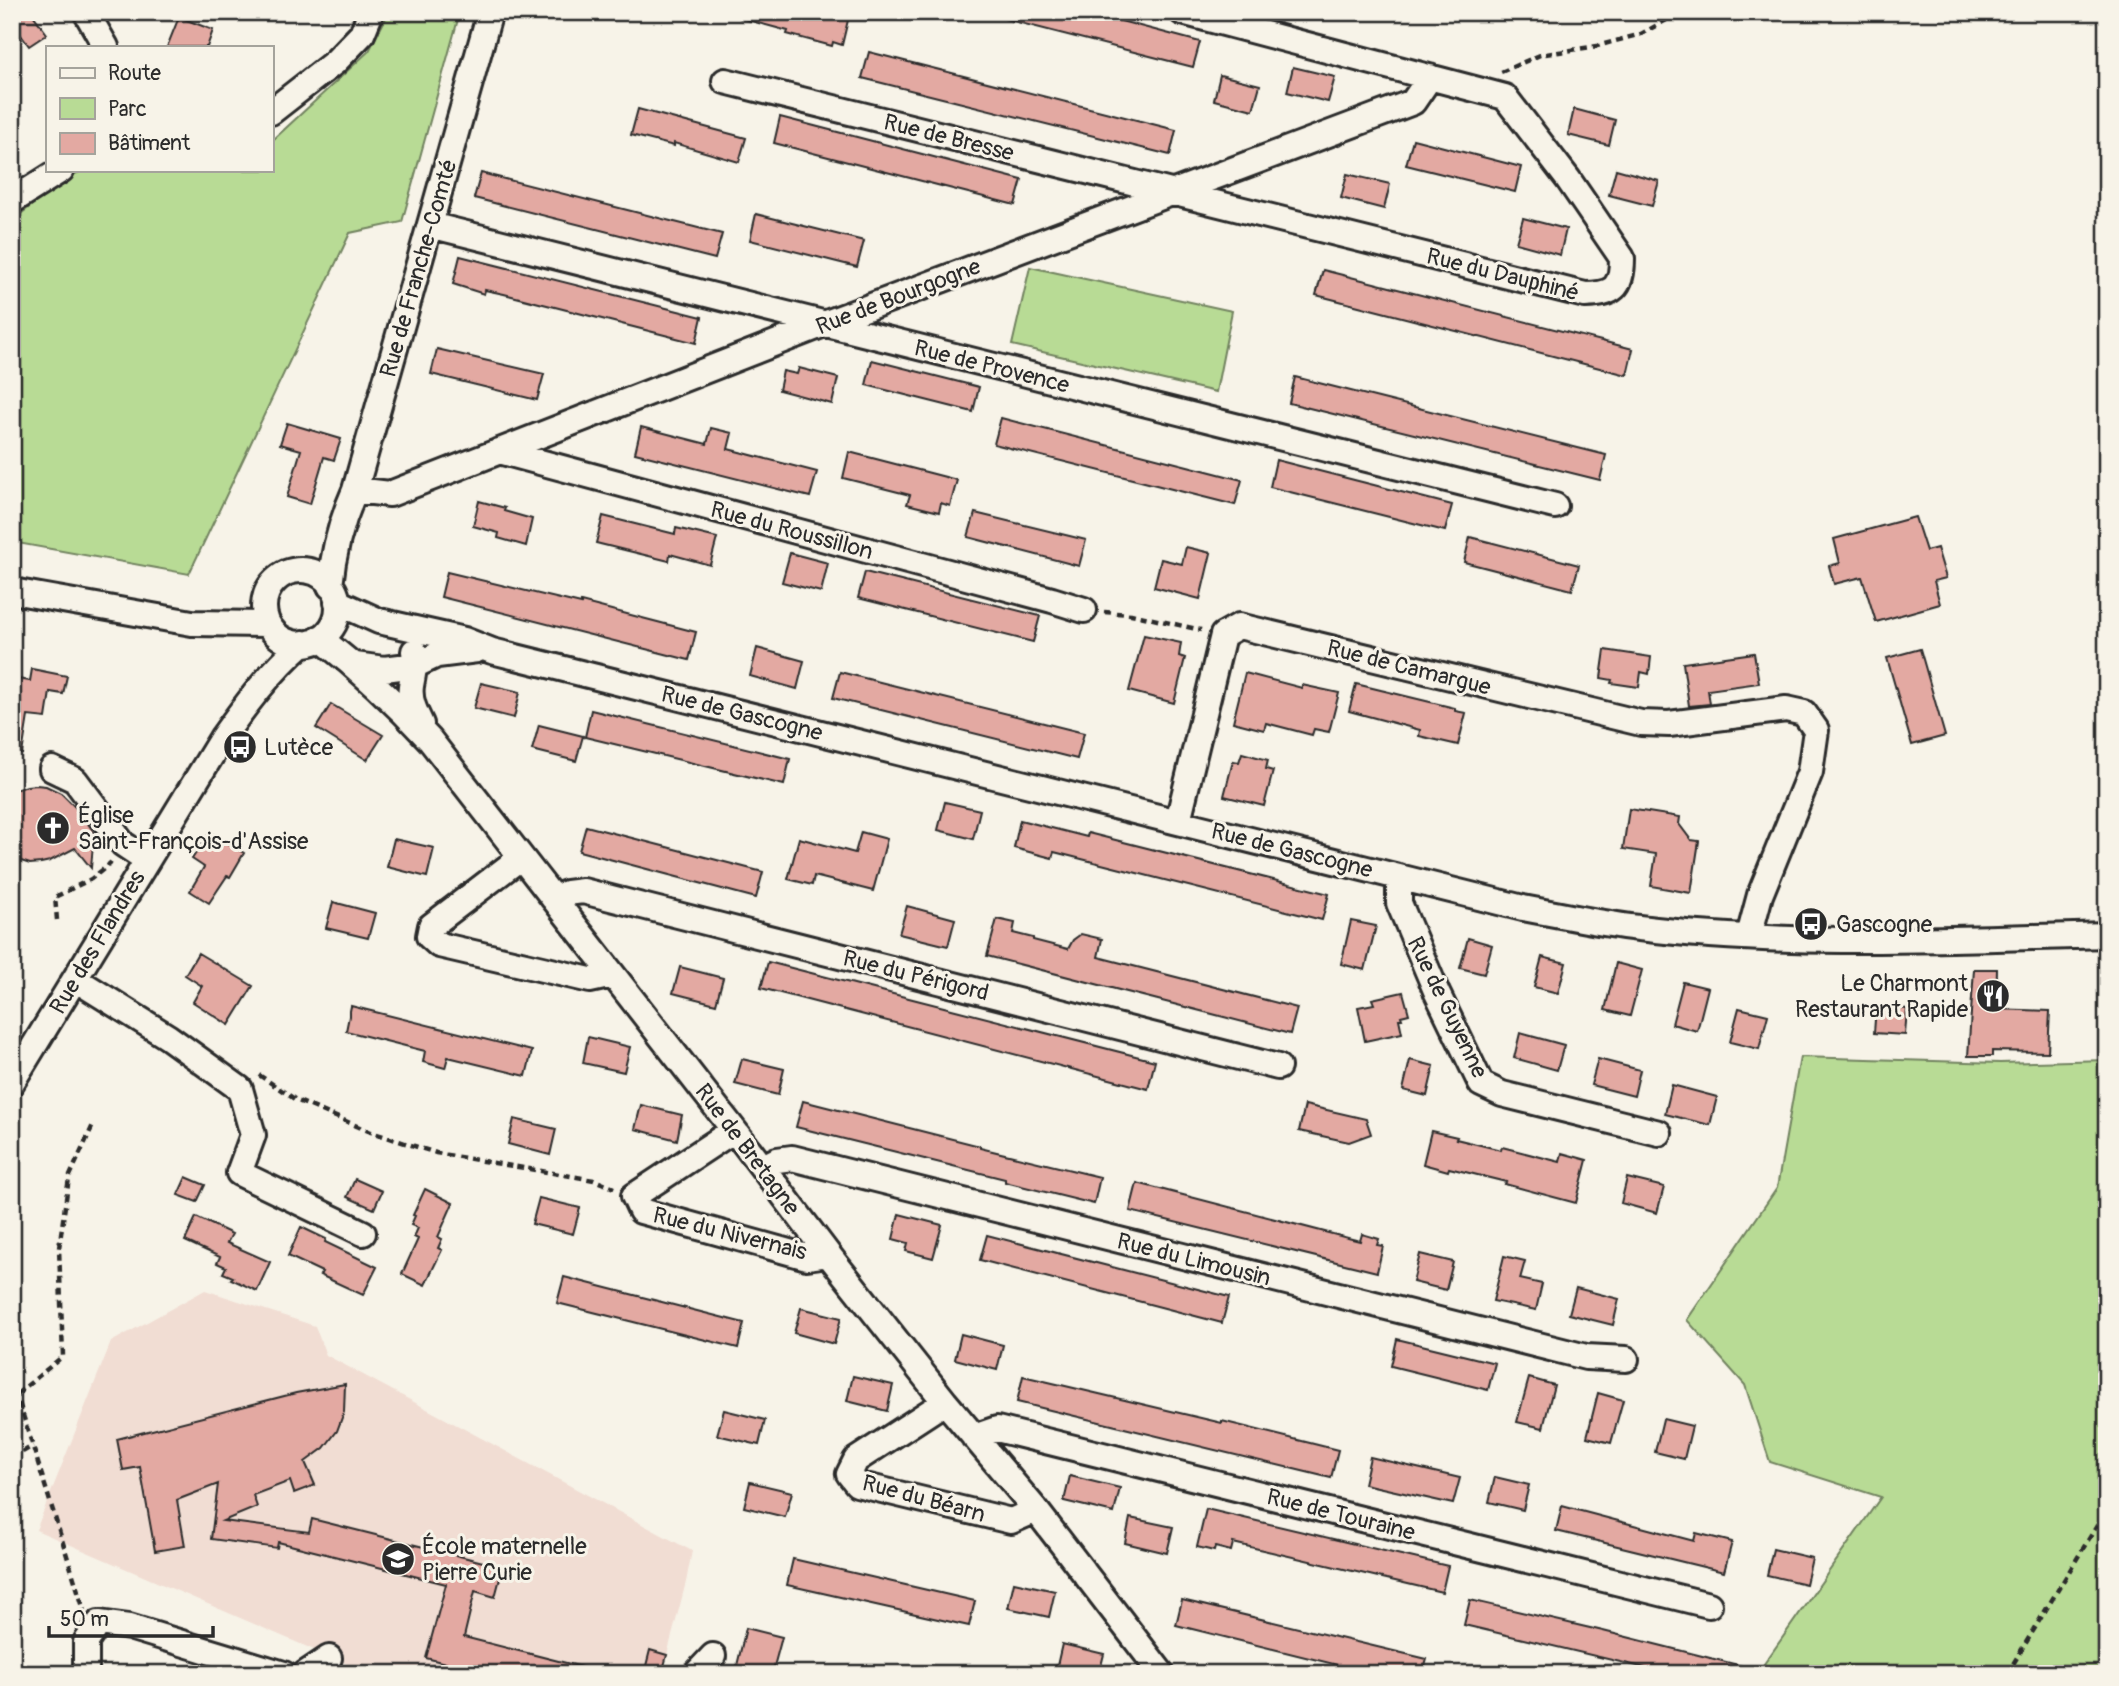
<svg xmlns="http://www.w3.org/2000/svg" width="2119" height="1686" font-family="Pangolin,sans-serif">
<rect width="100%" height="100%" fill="#f7f3e8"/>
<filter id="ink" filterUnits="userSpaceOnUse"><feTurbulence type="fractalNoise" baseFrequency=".0143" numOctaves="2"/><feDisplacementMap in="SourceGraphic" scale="14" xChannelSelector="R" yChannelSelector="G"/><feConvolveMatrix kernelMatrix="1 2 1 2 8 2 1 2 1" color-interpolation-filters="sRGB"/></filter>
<g filter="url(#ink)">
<path fill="#f1ddd3" d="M205,1290L315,1326L326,1355L692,1551L686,1582L662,1674H355L356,1668L36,1530L111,1342Z"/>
<path fill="#b8db95" stroke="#728360" stroke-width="2" d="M389,12H460L402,222L350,233L189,574L12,542V221L66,178L84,170H271V140L274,139L369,51Z
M1030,267L1232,311L1216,392L1012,345Z
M1800,1057L2000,1063L2107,1060V1674H1757L1881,1497L1770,1462L1745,1385L1687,1320L1777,1188Z"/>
<path fill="#e3a9a2" stroke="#2b2b2b" stroke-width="2" d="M12,12H31L47,34L29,46L12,23Z
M741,12H821L848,20L842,45L833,42L832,46L787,34L788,31L740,18Z
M1005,12H1087L1200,42L1193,67L1005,19Z
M179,17L213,30L207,47H167Z
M869,52L1176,130L1170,155L862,78Z
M1293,67L1335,77L1328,102L1287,92Z
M1220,75L1260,85L1253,110L1214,100Z
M638,109L746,138L739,162L674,143V146L631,135Z
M1574,109L1615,120L1609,145L1568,135Z
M780,117L1022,180L1015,205L774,143Z
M1413,139L1521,167L1515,192L1406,165Z
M1616,169L1659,181L1652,206L1609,195Z
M481,173L722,234L715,259L474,198Z
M1347,174L1390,184L1384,209L1341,198Z
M756,214L864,241L857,267L750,240Z
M1523,218L1566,229L1560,255L1516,243Z
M460,256L702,317L696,343L504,294L485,290L484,294L453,284Z
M1323,270L1633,349L1627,375L1316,295Z
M437,349L544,374L537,400L431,374Z
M872,360L979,387L973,412L866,385Z
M799,368L838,378L832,404L779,390L783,371L797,374Z
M1295,377L1606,455L1600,480L1289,403Z
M1001,418L1242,480L1235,505L994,444Z
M287,423L341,439L334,460L324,457L310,504L287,497L301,450L280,444Z
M641,427L707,444L711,428L732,433L728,449L817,472L810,497L635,453Z
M849,452L957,480L950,506L941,503L939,512L907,504L910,495L843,478Z
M1276,460L1452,505L1445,531L1270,487Z
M479,501L505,508L504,511L532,519L526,546L498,538L499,533L473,526Z
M975,513L1086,540L1079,566L968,537Z
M603,516L675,534L676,528L717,538L710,565L670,554L669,561L596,543Z
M1915,517L1926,551L1937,548L1946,578L1934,581L1940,604L1876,622L1862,577L1834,584L1829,566L1840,563L1834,539Z
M1470,537L1579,565L1572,590L1464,562Z
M1186,547L1211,553L1200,599L1154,587L1161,559L1182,564Z
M790,553L828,563L821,592L782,582Z
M447,572L581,604V602L696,632L689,660L441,597Z
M865,572L1040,616L1033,642L858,598Z
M1144,635L1181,643L1179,656L1185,658L1174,703L1129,691Z
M757,648L804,661L797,689L750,676Z
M1920,649L1945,736L1912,745L1887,658Z
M1605,650L1651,657L1649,674L1641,672L1639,687L1611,683L1612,680L1601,678Z
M1754,653L1759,683L1708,690L1710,704L1689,706L1683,663Z
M32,669L67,676L63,694L50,692L46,718L28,716L22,754H12V678L30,681Z
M840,672L1084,733L1077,759L833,698Z
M1245,673L1302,688V685L1339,693L1329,732L1314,729L1312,735L1266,723L1264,730L1233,722Z
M481,683L520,692L514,718L474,708Z
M1356,684L1455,708V711L1466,713L1458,745L1419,736L1420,730L1349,711Z
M331,704L383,735L367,760L316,728Z
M591,710L790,759L784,785L585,737Z
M539,725L583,736L576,761L532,750Z
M1242,753L1268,760L1266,769L1273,771L1264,806L1224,796L1233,761L1239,762Z
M36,785L46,786L61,793L78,810L94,832L91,868L75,848L50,861L41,863L30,864L12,858V791L27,786Z
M945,802L980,810L973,839L938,830Z
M1629,809L1680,817L1679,824L1691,840L1699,841L1691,893L1651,886L1656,854L1623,849Z
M1020,820L1087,837L1088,833L1329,894L1322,920L1054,852L1052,858L1014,848Z
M586,826L763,872L756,898L579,851Z
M210,832L244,853L230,877L227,876L209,903L190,891L204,867L192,859Z
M861,832L887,839L873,891L814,876L812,885L788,879L799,838L855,853Z
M394,839L434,848L427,877L387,867Z
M333,902L375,913L368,938L326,928Z
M907,906L955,919L948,946L899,934Z
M997,919L1015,923L1013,933L1033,938V940L1068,949L1073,940L1081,934L1102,939L1098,957L1297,1008L1290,1034L987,956Z
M1351,921L1376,926L1365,970L1341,964Z
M1468,938L1492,945L1484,974L1460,968Z
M198,953L253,986L229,1025L193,1002L202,986L185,975Z
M1542,957L1566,963L1558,993L1534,987Z
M768,962L1155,1061L1148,1089L761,988Z
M1616,963L1642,970L1630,1016L1605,1010Z
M680,967L723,978L716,1004L673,993Z
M1974,969H1997L1996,1009L2050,1011L2048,1052L1992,1051V1056H1968Z
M1683,982L1708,988L1697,1031L1672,1024Z
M1403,992L1409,1014L1401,1016L1402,1019H1399L1402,1033L1365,1041L1358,1007L1374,1004L1372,999Z
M351,1006L532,1051L526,1076L448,1057L445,1068L423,1062L425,1051L346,1031Z
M1876,1006L1907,1009L1905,1035L1874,1033Z
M1739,1008L1768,1015L1759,1049L1730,1042Z
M1520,1033L1564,1045L1557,1070L1514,1058Z
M588,1037L630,1047L624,1072L583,1063Z
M742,1059L784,1069L778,1095L735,1084Z
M1598,1059L1640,1070L1634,1096L1591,1085Z
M1410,1060L1434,1066L1427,1096L1403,1090Z
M1672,1085L1717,1097L1710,1125L1665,1114Z
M803,1101L980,1146V1148L1100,1177L1094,1204L1005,1182V1179L796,1127Z
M641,1105L682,1115L677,1140L635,1129Z
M1305,1105L1366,1119L1371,1134L1349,1142L1299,1131Z
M514,1119L556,1129L550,1155L508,1144Z
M1431,1131L1457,1137L1456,1139L1501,1150L1502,1147L1560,1162L1562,1153L1587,1160L1576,1203L1505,1184L1506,1182L1449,1168L1448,1171L1423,1164Z
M186,1177L205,1185L197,1202L178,1195Z
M1627,1178L1664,1187L1657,1213L1621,1203Z
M355,1179L382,1191L374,1209L347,1197Z
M1137,1183L1344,1237L1360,1241L1362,1234L1379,1239L1377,1245L1383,1246L1377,1272L1130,1211Z
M425,1189L453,1203L438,1237L442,1239L438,1248L442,1250L425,1285L402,1274L418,1239L414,1237L418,1228L411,1225L415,1216L413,1215Z
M539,1198L580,1208L573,1234L532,1224Z
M899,1214L942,1225L933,1258L906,1251L908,1243L893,1239Z
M196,1217L232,1234L227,1243L270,1262L257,1291L231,1279L233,1277L223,1273L226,1267L217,1263L220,1257L185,1241Z
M301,1227L326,1239L325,1242L377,1267L363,1295L320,1275L322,1272L288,1256Z
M987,1235L1229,1297L1222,1323L980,1260Z
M1420,1254L1453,1262L1446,1290L1413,1282Z
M1504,1256L1525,1261L1520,1279L1542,1284L1536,1310L1493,1301Z
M564,1277L744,1323L738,1348L557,1303Z
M1576,1288L1619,1299L1613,1325L1569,1314Z
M801,1308L841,1318L834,1344L794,1333Z
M961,1334L1003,1345L997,1370L955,1359Z
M1397,1339L1495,1363L1488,1390L1391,1366Z
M853,1376L893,1385L887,1411L847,1401Z
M1023,1376L1222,1423V1421L1338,1450L1331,1478L1017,1402Z
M1529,1378L1554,1385L1543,1428L1517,1422Z
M345,1384L344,1412L337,1431L324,1448L305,1462L315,1485L294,1493L290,1481L253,1495L257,1507L223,1521L309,1532L312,1519L503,1567L495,1597L475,1591L464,1637L586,1668L585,1674H488L426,1658L446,1584L278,1542L277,1548L211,1539L218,1484L177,1500L185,1546L155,1551L140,1467L123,1470L117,1439L296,1393Z
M1598,1393L1623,1400L1611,1443L1587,1437Z
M724,1410L765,1420L759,1445L717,1435Z
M1663,1419L1692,1426L1684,1459L1655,1452Z
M1370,1457L1460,1478L1453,1504L1364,1484Z
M1070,1476L1120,1488L1114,1513L1064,1501Z
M1495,1477L1529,1485L1523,1510L1489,1502Z
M750,1482L792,1492L785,1517L744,1507Z
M1562,1506L1694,1541L1696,1533L1732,1542L1724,1572L1556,1531Z
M1206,1509L1448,1566L1442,1592L1233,1543L1231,1551L1215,1547L1214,1551L1197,1547Z
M1130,1518L1173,1527L1167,1553L1125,1543Z
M1773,1549L1812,1558L1806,1584L1767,1575Z
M793,1559L975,1601L969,1626L787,1585Z
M1014,1582L1055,1591L1049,1617L1008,1608Z
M1182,1600L1427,1659L1423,1674H1374L1176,1625Z
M1470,1600L1603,1631L1746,1667L1745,1674H1671L1464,1625Z
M746,1628L782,1637L772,1674H735Z
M1062,1644L1104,1654L1099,1674H1073L1056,1670Z
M650,1650L667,1655L662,1674H644Z"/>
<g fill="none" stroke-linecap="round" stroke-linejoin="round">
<g stroke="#2b2b2b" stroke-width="30">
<path id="minor" d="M86,12L106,47
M725,81L1585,295C1613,294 1622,289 1622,258L1568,179L1505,97L1182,12
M271,112L335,62L362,34L371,12
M12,201L61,170
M430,225L1555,506
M499,451L1052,600L1084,610
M355,490L390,494L824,324L1413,102L1430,77
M264 607a37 37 0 1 1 74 0a37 37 0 1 1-74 0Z
M330,586C333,551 341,522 355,490L490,12
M12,591L192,623L268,624
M337,602L379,621L464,640L492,651L1523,908C1562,915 1600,924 1639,928C1794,947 1951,939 2107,935
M320,638C362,671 394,701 430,740L734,1130L828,1254L945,1402L1036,1510L1162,1674
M414,651C416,664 413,673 411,686C409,700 415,712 421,724
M355,665L384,669L416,665L437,655L477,650
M52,769L75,780L123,844L147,860
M1178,821L1223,635L1239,626L1641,723L1669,724L1786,709L1804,713L1816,730L1810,772L1760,895L1749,936
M520,858L431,926L429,936L439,945L590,980L613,975
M1399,877V903L1437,993L1481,1084L1502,1094L1659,1133
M553,898L567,893L583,891L1278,1067
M75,979L168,1037L240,1089L253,1135L239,1173L363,1233
M12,1082L222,738C246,704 271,671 303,643
M734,1130L634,1196L641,1211L807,1257L828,1254
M763,1167L777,1160L792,1158L1586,1357L1626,1359
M945,1402L856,1460L849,1474L857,1484L1011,1521L1036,1510
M974,1437L997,1429L1709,1605
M86,1674V1642L99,1623L129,1627L284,1674
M305,1674L329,1658
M696,1674L713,1656"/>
</g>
<path stroke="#2b2b2b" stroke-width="4.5" stroke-dasharray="7 5" stroke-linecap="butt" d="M1501,72L1540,55L1597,46L1641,34L1681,12
M1104,612L1131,614L1201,630
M57,920L55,897L91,879L110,864L108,862
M259,1075L296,1100L371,1132L436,1153L594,1180L614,1188
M12,1380L84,1610
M17,1394L63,1356L59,1248L69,1178L93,1125
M12,1458L33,1446
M12,1669L20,1668L36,1674
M2007,1674L2107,1509"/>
<use href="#minor" stroke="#f7f3e8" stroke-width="24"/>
</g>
</g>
<defs>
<g id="bus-disc" transform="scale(1.75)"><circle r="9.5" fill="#2b2b2b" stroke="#f7f3e8"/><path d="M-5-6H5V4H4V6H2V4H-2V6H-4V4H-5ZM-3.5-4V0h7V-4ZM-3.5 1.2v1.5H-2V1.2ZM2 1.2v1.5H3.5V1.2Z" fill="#fff"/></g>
<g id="church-disc" transform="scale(1.75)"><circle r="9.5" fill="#2b2b2b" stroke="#f7f3e8"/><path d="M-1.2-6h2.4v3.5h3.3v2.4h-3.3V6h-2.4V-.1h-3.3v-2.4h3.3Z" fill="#fff"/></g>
<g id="restaurant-disc" transform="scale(1.75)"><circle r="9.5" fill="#2b2b2b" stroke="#f7f3e8"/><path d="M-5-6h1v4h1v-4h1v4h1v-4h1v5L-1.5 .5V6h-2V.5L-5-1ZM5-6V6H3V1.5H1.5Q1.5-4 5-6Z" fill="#fff"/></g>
<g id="school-disc" transform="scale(1.75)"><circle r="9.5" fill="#2b2b2b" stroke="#f7f3e8"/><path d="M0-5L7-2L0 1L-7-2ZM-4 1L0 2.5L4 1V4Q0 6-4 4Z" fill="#fff"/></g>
</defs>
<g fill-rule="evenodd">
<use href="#bus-disc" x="240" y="747"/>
<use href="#church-disc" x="53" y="828"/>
<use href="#bus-disc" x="1811" y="924"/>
<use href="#restaurant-disc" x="1993" y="996"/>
<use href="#school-disc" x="398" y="1559"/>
</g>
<g text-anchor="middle" stroke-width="6" stroke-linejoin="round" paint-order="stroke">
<g font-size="23" fill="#2b2b2b" stroke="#f7f3e8">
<text transform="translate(949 137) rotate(14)" y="8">Rue de Bresse</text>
<text transform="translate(418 268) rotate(-74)" y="8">Rue de Franche-Comté</text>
<text transform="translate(1503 274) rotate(14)" y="8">Rue du Dauphiné</text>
<text transform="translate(898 296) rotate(-21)" y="8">Rue de Bourgogne</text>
<text transform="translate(992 366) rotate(14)" y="8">Rue de Provence</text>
<text transform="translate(792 530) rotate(15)" y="8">Rue du Roussillon</text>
<text transform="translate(1409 667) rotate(14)" y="8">Rue de Camargue</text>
<text transform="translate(742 713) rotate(14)" y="8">Rue de Gascogne</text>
<text transform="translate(1292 850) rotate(14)" y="8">Rue de Gascogne</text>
<text transform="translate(97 942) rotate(-59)" y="8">Rue des Flandres</text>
<text transform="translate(916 975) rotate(14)" y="8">Rue du Périgord</text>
<text transform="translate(1448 1007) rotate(64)" y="8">Rue de Guyenne</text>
<text transform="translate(748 1149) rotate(53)" y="8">Rue de Bretagne</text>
<text transform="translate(730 1233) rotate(14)" y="8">Rue du Nivernais</text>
<text transform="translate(1194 1259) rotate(14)" y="8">Rue du Limousin</text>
<text transform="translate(924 1498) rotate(15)" y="8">Rue du Béarn</text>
<text transform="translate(1341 1514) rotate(14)" y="8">Rue de Touraine</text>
</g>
<g font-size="23" fill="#2b2b2b" stroke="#f7f3e8" text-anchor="start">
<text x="264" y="755">Lutèce</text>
<text x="78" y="823">Église<tspan x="78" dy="26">Saint-François-d'Assise</tspan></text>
<text x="1836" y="932">Gascogne</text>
<text x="1968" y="991" text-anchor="end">Le Charmont<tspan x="1968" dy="26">Restaurant Rapide</tspan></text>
<text x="422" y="1554">École maternelle<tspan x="422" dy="26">Pierre Curie</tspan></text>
</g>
</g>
<rect width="2119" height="1686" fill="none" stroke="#f7f3e8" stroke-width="42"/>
<rect x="21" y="21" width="2077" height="1644" fill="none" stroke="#2b2b2b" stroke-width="2.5" filter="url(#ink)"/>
<rect x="46" y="46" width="228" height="126" fill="#f7f3e8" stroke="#a5a39c" stroke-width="2"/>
<rect x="60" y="68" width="35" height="10" fill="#f7f3e8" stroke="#a5a39c" stroke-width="2"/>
<text x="108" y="80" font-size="21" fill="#2b2b2b">Route</text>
<rect x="60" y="98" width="35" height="21" fill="#b8db95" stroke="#a5a39c" stroke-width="2"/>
<text x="108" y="116" font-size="21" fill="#2b2b2b">Parc</text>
<rect x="60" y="133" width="35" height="21" fill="#e3a9a2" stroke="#a5a39c" stroke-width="2"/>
<text x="108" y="150" font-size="21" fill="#2b2b2b">Bâtiment</text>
<path d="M49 1626v10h164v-10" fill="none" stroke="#2b2b2b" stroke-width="3.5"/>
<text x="60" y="1626" font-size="21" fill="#2b2b2b" stroke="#f7f3e8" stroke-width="5" paint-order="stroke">50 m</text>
</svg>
